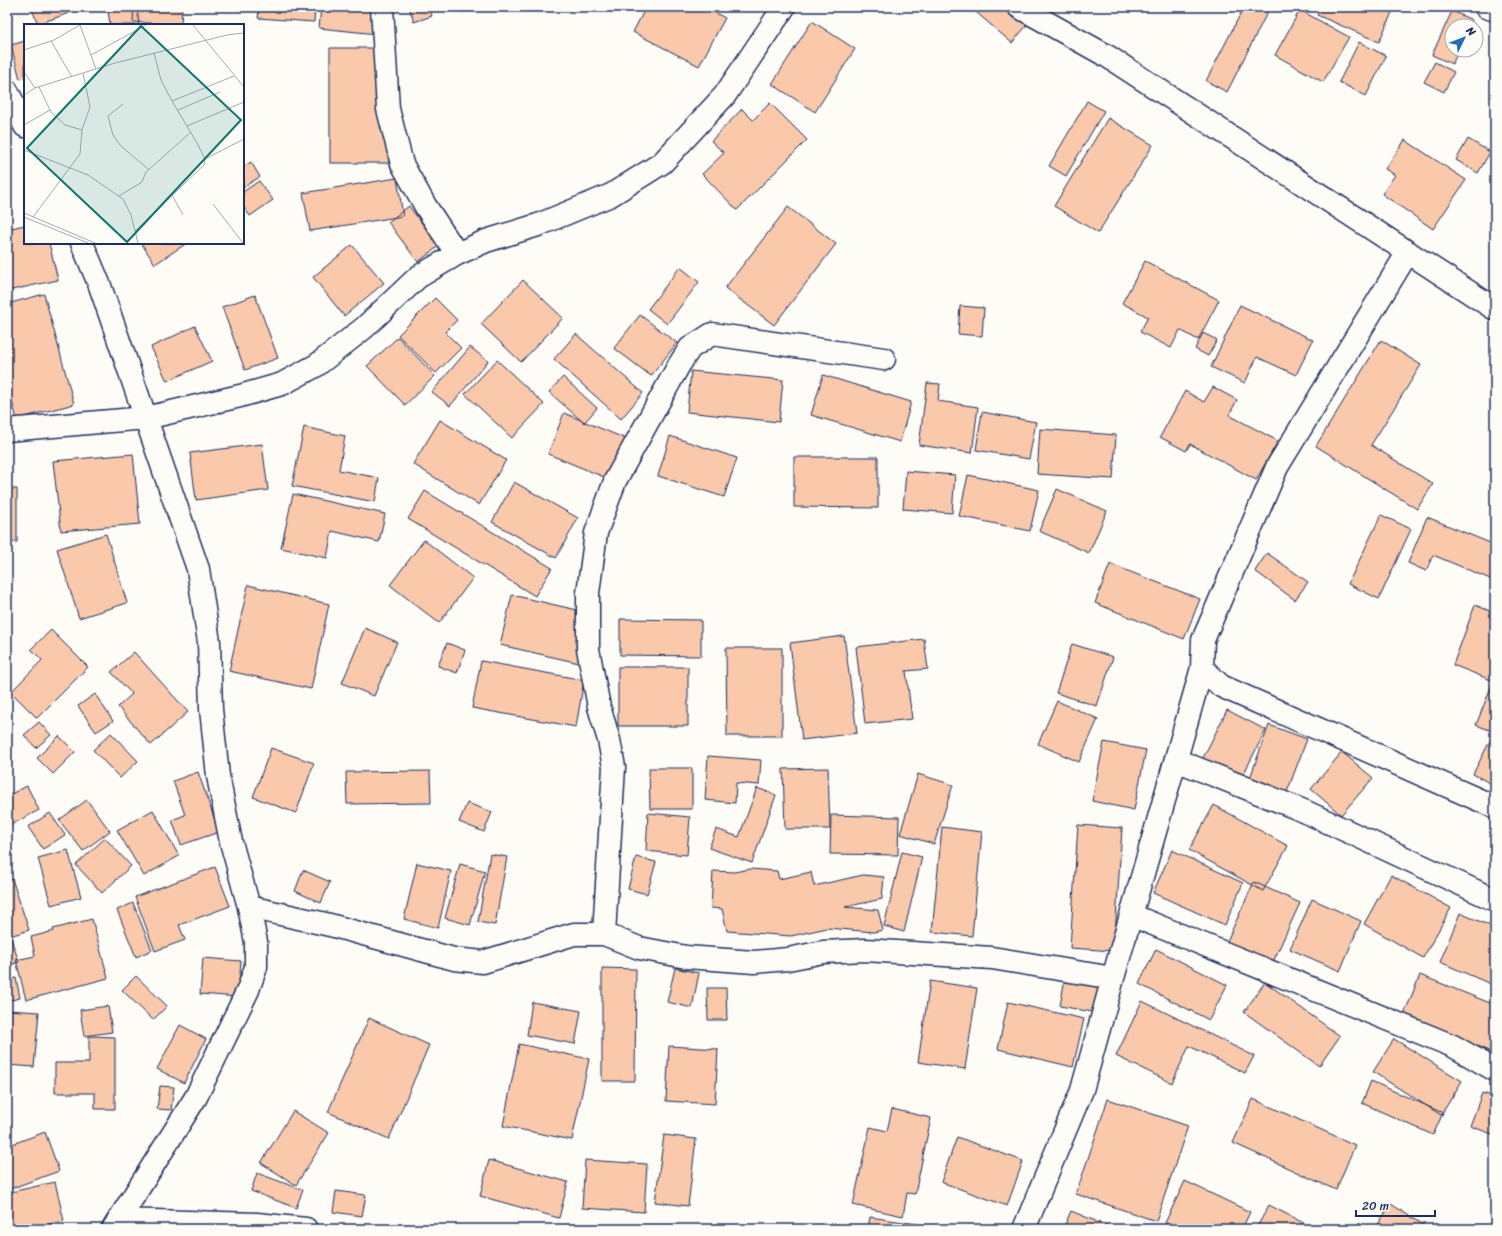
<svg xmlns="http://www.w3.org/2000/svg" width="1502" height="1236" font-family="Sriracha,sans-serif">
<rect width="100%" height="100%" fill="#fdfcf7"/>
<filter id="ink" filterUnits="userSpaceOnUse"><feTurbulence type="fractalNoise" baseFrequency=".025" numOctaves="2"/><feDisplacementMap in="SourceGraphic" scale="8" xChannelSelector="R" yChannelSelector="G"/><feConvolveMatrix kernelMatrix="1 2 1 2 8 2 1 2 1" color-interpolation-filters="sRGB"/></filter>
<g filter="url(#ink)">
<path fill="#fac8aa" stroke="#1b2f5e" d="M31,7H86L38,24Z
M134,7H182L181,25L133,22Z
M137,7L139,25H110L108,10Z
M259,7H315L314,22L258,18Z
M321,7H379L377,34L319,28Z
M409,7H429L432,16L414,22Z
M438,7H465V12Z
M646,7H704L725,18L699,66L633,32Z
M970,7H1009L1028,24L1012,43Z
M1244,7H1270L1227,92L1206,81Z
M1320,7H1385L1393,10L1379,42L1317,15Z
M1300,10L1349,37L1323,82L1275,55Z
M1452,11L1472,20L1469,26H1452V50H1459L1452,64L1432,55Z
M812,21L855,49L815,112L772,84Z
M25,41V78L20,79L11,45Z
M1359,42L1386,56L1366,96L1339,82Z
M330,48H389V163H330Z
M1435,62L1454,72L1444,92L1424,82Z
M1087,101L1104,111L1066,176L1049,166Z
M770,103L807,140L737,210L702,174L724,153L711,141L742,109L753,120Z
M1108,118L1153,145L1098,233L1054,206Z
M1468,139L1490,152L1478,173L1456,160Z
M1405,140L1466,180L1433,229L1382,194L1395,175L1385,169Z
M251,162L260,177L243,187V167Z
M397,178L403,216L310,231L303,193Z
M259,181L273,200L250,216L243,206V192Z
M409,206L439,246L418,262L388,222Z
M788,207L836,244L774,325L725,288Z
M25,225V243H49L58,280L7,291V229Z
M141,243H187L155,264Z
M352,245L384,283L344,316L313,277Z
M1145,261L1219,300L1198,340L1180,330L1171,348L1140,332L1148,317L1122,303Z
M680,267L699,282L667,324L648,309Z
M523,280L563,318L521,362L481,324Z
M44,294L74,404L17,419L7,384V304Z
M255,295L278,358L245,370L222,307Z
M435,298L457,320L445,332L461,348L436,373L398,335Z
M1240,305L1313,340L1296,375L1257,357L1245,383L1211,367Z
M960,306L984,308L982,336L958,334Z
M640,315L677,343L651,376L614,348Z
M195,326L212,361L167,381L151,347Z
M1203,333L1217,340L1208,356L1195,349Z
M576,334L643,393L621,419L554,359Z
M398,337L435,376L405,405L367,366Z
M1381,340L1421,365L1371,445L1433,484L1417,509L1316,446Z
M470,347L488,361L450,406L432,392Z
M497,360L544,404L512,438L465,394Z
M691,371L783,380L779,422L687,412Z
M823,375L911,402L900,442L811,415Z
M563,377L597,408L584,423L549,392Z
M927,383L940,384L938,401L978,407L972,453L919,445Z
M1213,387L1237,400L1229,415L1278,441L1256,480L1190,444L1186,451L1160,437L1185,391L1204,402Z
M982,412L1036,422L1029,459L976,450Z
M564,413L626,439L609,479L548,454Z
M440,420L506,460L479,505L413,464Z
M304,427L345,436L339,470L379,478L375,502L292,486Z
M1040,429L1116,435L1113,479L1037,474Z
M670,436L737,458L724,497L658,476Z
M262,444L268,490L196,500L190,453Z
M133,454L140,524L61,531L53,461Z
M794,457H878V508L794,507Z
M906,471L955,475L952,513L903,509Z
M968,475L1039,490L1030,531L959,516Z
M514,482L578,518L556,558L492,522Z
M7,489H17V542H7Z
M1057,489L1107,511L1089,553L1039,531Z
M425,491L552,568L535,596L408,519Z
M293,494L385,514L379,542L332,531L327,558L281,548Z
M1381,515L1411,529L1379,599L1348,584Z
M1427,517L1495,545V581L1433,555L1426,571L1408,563Z
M106,534L127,603L79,618L57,549Z
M424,540L473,578L439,623L390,585Z
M1267,553L1308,582L1295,600L1255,571Z
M1110,564L1200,599L1184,639L1095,603Z
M248,585L329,604L311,689L229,671Z
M512,595L590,613L579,663L500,645Z
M1495,595V606L1491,604Z
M1475,605L1495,613V670L1491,680L1453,665Z
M620,619L701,620V656L620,655Z
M365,628L397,642L374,696L342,683Z
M51,630L88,667L37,718L11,692L42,660L31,649Z
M844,636L857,733L802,740L790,643Z
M924,639L928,669L906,671L912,719L865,724L856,647Z
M447,643L465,650L457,673L438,666Z
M1072,644L1113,657L1097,706L1056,693Z
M726,648H782V736H727Z
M134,652L188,712L151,745L118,707L132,694L111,672Z
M481,661L584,680L576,727L472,708Z
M618,667H688V726H618Z
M1495,677V732L1476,725Z
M95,694L113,721L96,732L78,706Z
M1057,701L1098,719L1079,762L1038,744Z
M1227,710L1266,730L1240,781L1201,762Z
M39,722L51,735L36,748L24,735Z
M1269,725L1307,739L1287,792L1250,778Z
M111,733L138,761L120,778L93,750Z
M59,736L75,752L53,774L37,758Z
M1491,739L1495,741V786L1473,774Z
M1104,742L1146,750L1134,810L1092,801Z
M271,748L314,763L296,813L253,797Z
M1342,752L1373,778L1341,815L1311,789Z
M708,756L761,760L759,785L736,783L735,803L705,800Z
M649,768H692V809H650Z
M828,768L830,829H785L783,769Z
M430,771L431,803L347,804L346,772Z
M198,772L219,832L181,845L172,820L185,815L173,781Z
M918,774L953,785L934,844L900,834Z
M27,786L39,810L7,827V796Z
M757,788L776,795L752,863L709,848L716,829L739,837Z
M87,800L110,831L83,851L59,820Z
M467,803L492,812L484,832L459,822Z
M1214,805L1288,846L1263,891L1189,850Z
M153,810L179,856L144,876L117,830Z
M50,813L65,835L43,849L28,827Z
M648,813L690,817L687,855L646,851Z
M831,815L899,817L898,855L830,854Z
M1078,825L1122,828L1114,951L1070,948Z
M942,827L982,832L972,936L932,932Z
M105,838L131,866L102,893L76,865Z
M68,850L81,897L51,905L38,858Z
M1172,850L1243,883L1225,925L1153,893Z
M902,852L922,857L904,932L884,926Z
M490,854L507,857L495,925L478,922Z
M636,857L656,862L647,894L628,889Z
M417,863L451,871L438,928L404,919Z
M460,864L485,871L470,925L445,918Z
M215,867L230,906L179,925L185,940L155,951L135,897Z
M750,869L777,871L779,879L811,872L814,886L863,875L884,877L882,899L845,907L878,910L883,930L874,932L827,928L791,936L727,931L722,909L711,908L713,871L734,872Z
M303,870L330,882L321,903L295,891Z
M1391,875L1451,908L1423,958L1364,924Z
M12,879L29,930L10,936L19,962L7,966V881Z
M1254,882L1300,903L1267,975L1221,954Z
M1312,899L1361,921L1340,971L1290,949Z
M133,903L152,950L136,957L117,910Z
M1460,913L1495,928V986L1440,962Z
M92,919L108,978L26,1000L16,960L35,956L31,937L54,931L53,929Z
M1156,949L1227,985L1209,1020L1139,984Z
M203,958L241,961L238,997L200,994Z
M602,968L636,969L635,1081H602Z
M675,968L699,973L692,1008L667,1002Z
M1420,975L1495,1005V1049L1494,1053L1403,1017Z
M136,976L167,1006L153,1020L122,990Z
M16,978L20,998L7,1001V980Z
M1065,978L1103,985L1098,1013L1060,1006Z
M930,981L977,988L965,1069L918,1062Z
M1265,982L1340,1036L1319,1066L1244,1012Z
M707,988H726L727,1020H708Z
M1142,1001L1254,1056L1245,1073L1189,1046L1172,1083L1116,1056Z
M532,1002L581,1011L575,1044L527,1035Z
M1008,1002L1084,1019L1073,1067L998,1049Z
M108,1006L112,1032L84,1036L80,1010Z
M7,1010L39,1012L34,1067L7,1065Z
M369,1018L429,1045L389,1139L328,1112Z
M180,1025L206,1039L184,1083L157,1069Z
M89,1036L115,1037V1109H95V1093H55V1063H89Z
M1394,1039L1462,1081L1441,1115L1373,1072Z
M519,1044L589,1059L572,1140L503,1126Z
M669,1046L718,1049L715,1104L666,1101Z
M1371,1081L1443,1113L1433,1135L1362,1103Z
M160,1086L174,1087L171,1110L157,1109Z
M1482,1093L1495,1097V1135L1470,1126Z
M1108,1099L1188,1126L1156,1221L1076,1194Z
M1253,1099L1355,1145L1336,1190L1233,1143Z
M892,1109L931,1118L915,1194L907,1193L903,1216L853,1205L870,1127L887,1131Z
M293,1111L329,1133L296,1185L261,1163Z
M45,1132L59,1171L7,1190V1146Z
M664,1135L696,1139L688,1206L655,1202Z
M957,1137L1023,1161L1007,1206L941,1182Z
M489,1160L568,1182L559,1218L480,1196Z
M585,1160L647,1164L644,1212L582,1208Z
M257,1173L303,1190L296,1208L251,1191Z
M1185,1181L1250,1212L1242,1229H1177L1165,1223Z
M55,1182L64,1221L26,1229H7V1193Z
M336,1191L366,1195L362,1216L333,1212Z
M1391,1204L1429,1229H1375Z
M1269,1205L1315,1229H1256Z
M1071,1211L1115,1229H1063Z
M870,1217L917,1224V1229H868Z"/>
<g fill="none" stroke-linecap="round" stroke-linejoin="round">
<g stroke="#1b2f5e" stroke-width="25">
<path id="minor" d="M382,7L388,109L402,164L426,207L457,254
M1019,7L1107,56L1495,309
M1486,7L1495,10
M7,91L25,126
M82,243L100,286L198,569L209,642L211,709L218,776L231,842L249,907L256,942V967L248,990L196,1097L113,1229
M1408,252L1277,467L1203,640L1202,668L1221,686L1495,807
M7,430L146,418L240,396L282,384L317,365L364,328L418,277L457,254L486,241L538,225L611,195L662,163L725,95L784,7
M1176,760L1304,811L1495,900
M249,907L330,925L454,959L483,962L574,934H604L639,948L686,957L754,962L788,959L823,952L865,950L992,958L1113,978
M1131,915L1453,1046L1495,1070
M604,934L614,767L609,740L599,707L588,649V593L596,533L615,481L679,365L690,348L712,334L884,359
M119,1220L257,1224L306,1229
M1024,1229L1082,1090L1113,978L1202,668"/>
</g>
<use href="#minor" stroke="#fdfcf7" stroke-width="22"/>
</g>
</g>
<g transform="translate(24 24)">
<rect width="220" height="220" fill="#fdfcf7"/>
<path fill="none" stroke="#a3aaba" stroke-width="1" d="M56,1L72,45M169,1L220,63M27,17L48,53M0,26L30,16L56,1M130,29L137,56L148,77L210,52M67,31L122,1M0,48L11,64M15,63L27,88L41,101L58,106M0,71L11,64L91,39L203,11L220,9M99,80L84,92L89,111L96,121L125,146M154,86L196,68M0,101L26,86M163,102L220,78M0,126L64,151L99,175L107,191L114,219M181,135L220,115M148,171L159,191M95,172L118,158L122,148L167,108M189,180L219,219M0,189L71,219M0,193L64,219M9,193L56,130L58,106L66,83L59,49M111,207L180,141L181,135L173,119L148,77"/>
<path fill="#0f766e" fill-opacity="0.15" stroke="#0f766e" stroke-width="2" d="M117,2L217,96L103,218L3,124Z"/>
<rect width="220" height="220" fill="none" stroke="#1b2f5e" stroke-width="2"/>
</g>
<rect width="1502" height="1236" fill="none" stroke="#fdfcf7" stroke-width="24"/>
<rect x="12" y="12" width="1478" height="1212" fill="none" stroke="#1b2f5e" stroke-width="1.5" filter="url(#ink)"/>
<g transform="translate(1464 38) rotate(47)"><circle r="19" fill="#fdfcf7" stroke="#a3aaba"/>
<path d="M0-3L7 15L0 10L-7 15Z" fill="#1f6fb2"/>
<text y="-6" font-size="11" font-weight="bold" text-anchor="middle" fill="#1b2f5e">N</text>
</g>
<path d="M1356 1210v6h79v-6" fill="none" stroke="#1b2f5e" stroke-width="2"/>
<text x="1362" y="1210" font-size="12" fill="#1b2f5e" stroke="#fdfcf7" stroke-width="3" paint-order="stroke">20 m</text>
</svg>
